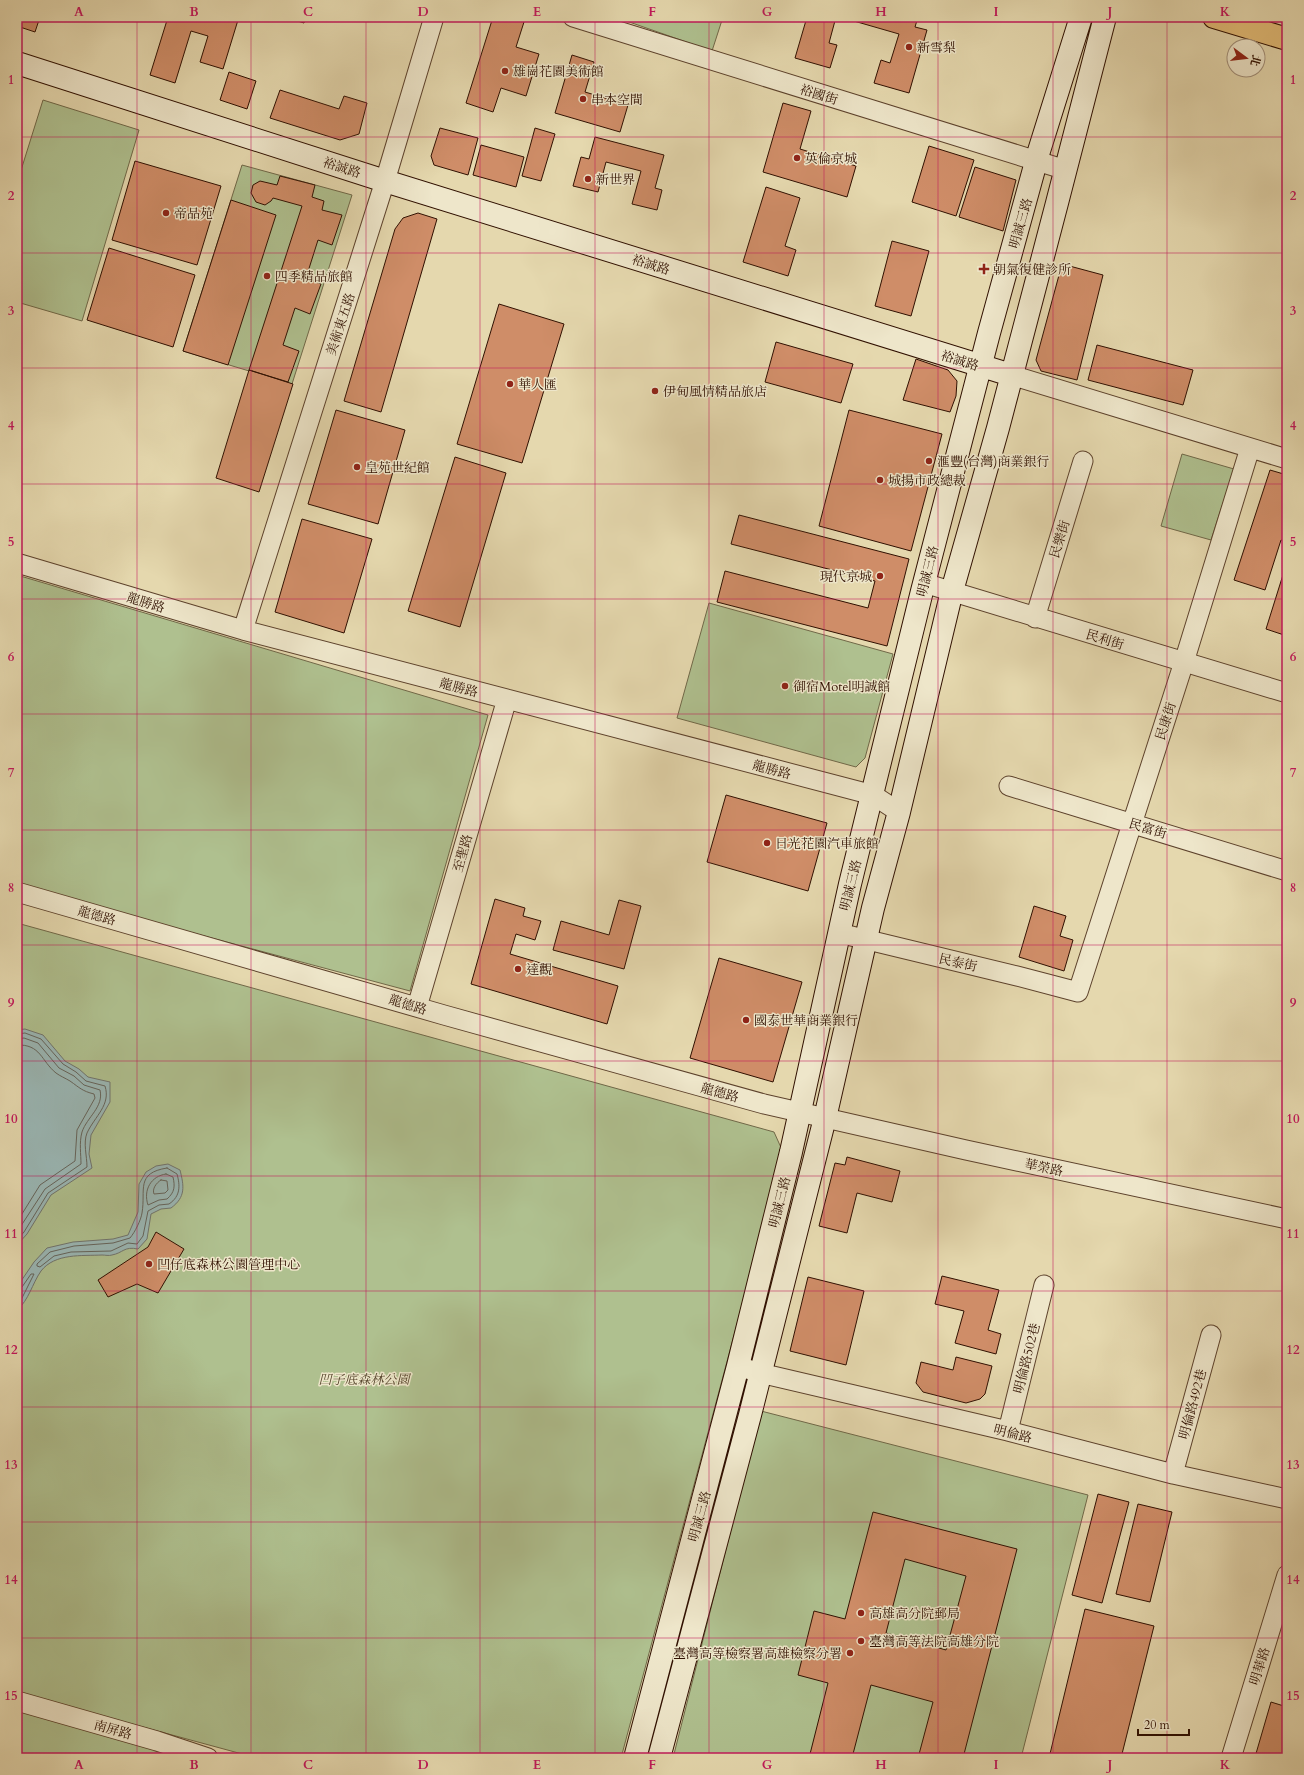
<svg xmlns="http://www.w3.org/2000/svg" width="1304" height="1775" font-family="Cardo,'Noto Serif TC',serif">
<rect width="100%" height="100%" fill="#e5d8ae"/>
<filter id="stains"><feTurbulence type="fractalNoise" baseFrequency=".005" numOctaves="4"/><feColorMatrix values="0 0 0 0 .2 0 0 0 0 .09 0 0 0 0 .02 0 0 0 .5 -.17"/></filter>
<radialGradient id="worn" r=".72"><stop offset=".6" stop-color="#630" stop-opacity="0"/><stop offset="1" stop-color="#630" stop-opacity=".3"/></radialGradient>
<path fill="#afc08f" stroke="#706848" d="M615,17H723L712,51Z
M43,100L139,130L82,321L17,302V183Z
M242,165L352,195L292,384L183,351Z
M1182,454L1234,469L1211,540L1161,526Z
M17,575L488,715L410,991L17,886Z
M709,603L893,654L865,758L856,767L677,718Z
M17,923L774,1132L783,1152L621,1758H257L17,1693Z
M761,1411L1088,1495L1021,1758H673Z
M17,1709L191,1758H17Z"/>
<path fill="#9ab7b5" stroke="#70746d" d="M25,1029L43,1035L65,1061L79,1069L88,1077L110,1082V1102L91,1135L89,1154L92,1168L51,1195L27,1234L17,1245V1030Z
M168,1164L180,1170C184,1186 186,1197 171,1208L161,1209L151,1214L147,1239L138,1249C124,1246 123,1253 112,1255C109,1256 105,1255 102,1255C82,1256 55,1253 41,1271C32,1284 29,1300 17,1310V1287L34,1262L47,1248L73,1242L113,1239L128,1235L138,1212L139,1184L146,1172L156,1166Z"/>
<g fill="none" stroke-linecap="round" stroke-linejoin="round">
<path stroke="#65645b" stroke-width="1" d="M17,1034L25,1033L41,1039L63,1064L76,1072L86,1081L105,1086C111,1105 95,1116 87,1133C83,1143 87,1156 87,1167L48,1193L24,1232L17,1240
M17,1039L24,1038L38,1043L59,1068L74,1076L84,1085L100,1090C104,1107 87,1117 82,1132C79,1143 81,1154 81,1164L45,1189L17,1232
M17,1045C41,1044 41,1061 56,1073C60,1076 65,1078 70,1081C80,1088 82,1091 94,1094L95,1098L77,1130L75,1161L40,1185L17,1222
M167,1168L177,1174C180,1185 181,1196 169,1204L159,1205L148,1211L143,1236L137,1244L128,1243L111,1251L71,1252L54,1256L40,1267L37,1266V1264L50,1252L74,1246L113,1243L130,1238C135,1232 141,1220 142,1213C146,1190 135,1173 167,1168Z
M166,1174L173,1177C175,1186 175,1192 167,1199L159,1200L148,1205C143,1190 151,1176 166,1174Z
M161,1180L167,1181L168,1190L165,1193L154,1194C152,1189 156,1183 161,1180Z
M17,1289L22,1287L31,1274H34L20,1302L17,1305"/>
</g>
<path fill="#cf8d68" stroke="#301001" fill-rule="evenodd" d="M17,17H40L35,32L17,26Z
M168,17H228L238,20L223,69L200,62L208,36L191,31L175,83L150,75Z
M292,17H306L304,23L291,19Z
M493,17H509L524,22L516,47L539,54L526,96L501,88L493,112L466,103Z
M807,17H836L829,43L837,45L830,68L795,58Z
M840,17H918L915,27L927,30L909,93L874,83L881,60L890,63L899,34Z
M572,55L594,62L585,92L628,105L620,132L555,113Z
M229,72L256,81L247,109L220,100Z
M280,90L339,109L344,96L367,103L359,134L340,140L270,118Z
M783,103L811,111L800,149L856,166L847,197L763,172Z
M440,128L478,138L468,175L434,165L431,156Z
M535,128L555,134L541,181L522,176Z
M595,137L664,155L655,188L662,190L657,210L632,204L641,171L606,162L598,192L573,186L581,157L589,159Z
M481,145L524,157L516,187L473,175Z
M929,146L974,160L956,216L912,202Z
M135,161L221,186L197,265L112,240Z
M975,167L1016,180L1003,231L959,217Z
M280,176L315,185L312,197L324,201L322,210L342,215L332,245L318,240L306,278L321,284L310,314L295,308L283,345L299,351L288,382L249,370L302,206L273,198L271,201L265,205L256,202L251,193L253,185L260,181L277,185Z
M766,187L800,198L785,246L796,250L788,276L743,262Z
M231,200L276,215L228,365L183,351Z
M418,213L437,219L381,412L344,401L395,229L403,218Z
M892,241L929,251L911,316L875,306Z
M109,248L195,275L173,347L87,320Z
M1062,264L1103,275L1077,380L1041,371L1036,360Z
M499,304L564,324L522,463L457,444Z
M776,342L853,364L841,403L765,382Z
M1097,345L1193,370L1183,405L1088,380Z
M916,359L948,370L957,381L956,396L950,412L903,400Z
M249,370L293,384L259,492L216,478Z
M336,410L405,430L378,524L308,504Z
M849,410L942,434L911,551L819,526Z
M455,457L506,473L460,627L408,611Z
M1270,470L1287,475V542L1281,540L1265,590L1234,580Z
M739,515L909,559L887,646L717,602L725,571L868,608L875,581L731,544Z
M302,519L372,539L344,633L275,612Z
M1287,562V636L1266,629Z
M726,795L827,823L808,891L707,862Z
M495,899L525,908L523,916L541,921L535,940L516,934L510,954L618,986L607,1024L471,984Z
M619,900L641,906L624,969L553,950L561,921L609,935Z
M1034,906L1066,916L1060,936L1073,940L1064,971L1019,957Z
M719,958L802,982L773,1082L690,1058Z
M847,1157L900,1171L892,1202L857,1193L847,1233L819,1226L835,1163L845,1165Z
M156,1232L184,1249L158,1293L137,1284L108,1297L98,1280L148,1247Z
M942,1276L999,1290L988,1330L1001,1334L996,1354L955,1343L964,1311L935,1304Z
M808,1277L864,1291L846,1365L790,1351Z
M956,1357L992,1366L985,1394L980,1399L966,1403L923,1392L916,1383L921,1362L953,1370Z
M1098,1494L1129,1502L1102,1603L1072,1595Z
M1138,1504L1172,1512L1150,1602L1116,1594Z
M873,1512L1017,1549L963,1758H918L933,1702L871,1685L853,1754L865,1758H809L828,1683L798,1675L814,1611L845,1619ZM905,1559L966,1576L946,1650L886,1633Z
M1085,1609L1154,1626L1121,1758H1049Z
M1271,1702L1287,1707V1758L1255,1757Z"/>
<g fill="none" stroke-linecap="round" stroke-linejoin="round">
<g stroke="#5d422c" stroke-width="21">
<path id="street" d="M573,17L1066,170
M1011,375L1287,459
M17,563L243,630L873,795L899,812
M924,583L1287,693
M1035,618L1083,461
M243,630L385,181L434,17
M1009,786L1287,871
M17,892L444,1015L764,1104L966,1150L1287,1219
M839,933L1017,976L1078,992L1184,662L1250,448
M417,1007L507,699
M738,1366L760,1373L1008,1431L1173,1474L1287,1499
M1008,1431L1044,1285
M1173,1474L1211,1335
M17,1701L157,1741L208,1758
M1231,1758L1287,1575"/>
</g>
<g stroke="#301001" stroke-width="24">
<path id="secondary" d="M17,63L385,181L1011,375
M635,1758L738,1366L791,1152L850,884L922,591L989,333L1039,151L1081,17
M659,1758L750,1415L825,1118L873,908L899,812L952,591L998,428L1057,203L1105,17"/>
</g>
<g stroke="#301001" stroke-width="24">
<path id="primary" d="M1214,17L1287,39"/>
</g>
<use href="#street" stroke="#eee6ca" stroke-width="19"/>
<use href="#secondary" stroke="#eee6ca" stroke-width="22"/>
<use href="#primary" stroke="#e2bc77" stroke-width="22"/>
</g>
<path fill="none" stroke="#c2185b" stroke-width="1" stroke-opacity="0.55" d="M137,17V1758M251,17V1758M366,17V1758M480,17V1758M595,17V1758M709,17V1758M824,17V1758M938,17V1758M1053,17V1758M1167,17V1758M17,137H1287M17,253H1287M17,368H1287M17,484H1287M17,599H1287M17,714H1287M17,830H1287M17,945H1287M17,1061H1287M17,1176H1287M17,1291H1287M17,1407H1287M17,1522H1287M17,1638H1287"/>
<g fill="#8f2418" stroke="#eee6ca" stroke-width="1.5">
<circle cx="909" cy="47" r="4"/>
<circle cx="505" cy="71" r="4"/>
<circle cx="583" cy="99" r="4"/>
<circle cx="797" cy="158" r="4"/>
<circle cx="588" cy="179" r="4"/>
<circle cx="166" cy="213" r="4"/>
<path d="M982 263h4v4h4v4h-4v4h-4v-4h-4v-4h4z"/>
<circle cx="267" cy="276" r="4"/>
<circle cx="510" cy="384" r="4"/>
<circle cx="655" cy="391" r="4"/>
<circle cx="929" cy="461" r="4"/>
<circle cx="357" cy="467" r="4"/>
<circle cx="880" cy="480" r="4"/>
<circle cx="880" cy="576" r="4"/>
<circle cx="785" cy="686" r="4"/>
<circle cx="767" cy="843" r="4"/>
<circle cx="518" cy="969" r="4"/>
<circle cx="746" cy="1020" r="4"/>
<circle cx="149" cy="1264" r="4"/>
<circle cx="861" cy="1613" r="4"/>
<circle cx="861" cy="1641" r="4"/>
<circle cx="850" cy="1653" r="4"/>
</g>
<g text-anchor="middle" stroke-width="3" stroke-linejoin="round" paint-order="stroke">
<g font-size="13" fill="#301001" stroke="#eee6ca" text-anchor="start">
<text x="917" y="52">新雪梨</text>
<text x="513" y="76">雄崗花園美術館</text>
<text x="591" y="104">串本空間</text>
<text x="805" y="163">英倫京城</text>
<text x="596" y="184">新世界</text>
<text x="174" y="218">帝品苑</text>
<text x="993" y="274">朝氣復健診所</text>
<text x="275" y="281">四季精品旅館</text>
<text x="518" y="389">華人匯</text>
<text x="663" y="396">伊甸風情精品旅店</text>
<text x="937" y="466">滙豐(台灣)商業銀行</text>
<text x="365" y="472">皇苑世紀館</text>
<text x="888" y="485">城揚市政總裁</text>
<text x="872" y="581" text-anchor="end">現代京城</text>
<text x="793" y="691">御宿Motel明誠館</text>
<text x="775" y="848">日光花園汽車旅館</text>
<text x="526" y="974">達觀</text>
<text x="754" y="1025">國泰世華商業銀行</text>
<text x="157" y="1269">凹仔底森林公園管理中心</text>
<text x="869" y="1618">高雄高分院郵局</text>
<text x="869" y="1646">臺灣高等法院高雄分院</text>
<text x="842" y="1658" text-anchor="end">臺灣高等檢察署高雄檢察分署</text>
</g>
<g font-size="13" fill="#301001" stroke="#eee6ca">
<text transform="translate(819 94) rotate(17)" y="5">裕國街</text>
<text transform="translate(342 167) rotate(18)" y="5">裕誠路</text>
<text transform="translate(1020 223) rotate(-74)" y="5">明誠三路</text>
<text transform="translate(651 264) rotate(17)" y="5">裕誠路</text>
<text transform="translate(340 324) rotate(-72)" y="5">美術東五路</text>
<text transform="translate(960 360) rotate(17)" y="5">裕誠路</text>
<text transform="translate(1059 539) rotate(-73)" y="5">民樂街</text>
<text transform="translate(927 571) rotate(-76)" y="5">明誠三路</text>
<text transform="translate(146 602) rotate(17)" y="5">龍勝路</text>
<text transform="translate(1105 639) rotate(17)" y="5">民利街</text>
<text transform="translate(459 687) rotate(15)" y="5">龍勝路</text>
<text transform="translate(1165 721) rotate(-72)" y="5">民康街</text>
<text transform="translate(772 769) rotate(15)" y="5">龍勝路</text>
<text transform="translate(1148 828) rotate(17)" y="5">民富街</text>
<text transform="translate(462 853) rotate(-74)" y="5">至聖路</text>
<text transform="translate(850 885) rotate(-76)" y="5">明誠三路</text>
<text transform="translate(97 915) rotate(16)" y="5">龍德路</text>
<text transform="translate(958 962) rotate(13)" y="5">民泰街</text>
<text transform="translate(408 1004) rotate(17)" y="5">龍德路</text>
<text transform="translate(720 1092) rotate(16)" y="5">龍德路</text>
<text transform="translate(1044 1167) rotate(12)" y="5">華榮路</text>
<text transform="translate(779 1202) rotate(-76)" y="5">明誠三路</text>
<text transform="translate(1026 1358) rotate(-76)" y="5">明倫路502巷</text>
<text transform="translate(1192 1404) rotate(-75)" y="5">明倫路492巷</text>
<text transform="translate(1013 1433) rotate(14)" y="5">明倫路</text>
<text transform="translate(699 1516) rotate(-75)" y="5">明誠三路</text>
<text transform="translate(1259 1666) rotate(-73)" y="5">明華路</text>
<text transform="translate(113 1729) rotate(16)" y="5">南屏路</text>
</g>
<g font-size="13" font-style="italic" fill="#56452c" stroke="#eee6ca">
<text x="364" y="1384">凹子底森林公園</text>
</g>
</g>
<rect width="1304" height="1775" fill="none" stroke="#e5d8ae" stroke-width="44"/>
<g transform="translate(1246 58) rotate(105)"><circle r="19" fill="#eee6ca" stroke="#a2907a"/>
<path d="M0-3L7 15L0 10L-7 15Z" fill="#8f2418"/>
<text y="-6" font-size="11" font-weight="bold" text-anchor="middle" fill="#301001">北</text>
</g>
<path d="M1138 1729v6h51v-6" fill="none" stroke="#301001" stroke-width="2"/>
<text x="1144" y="1729" font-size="12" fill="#301001" stroke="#eee6ca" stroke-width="3" paint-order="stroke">20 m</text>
<rect x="22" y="22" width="1260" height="1731" fill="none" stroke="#c2185b" stroke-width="1.5"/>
<g font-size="13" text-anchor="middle" font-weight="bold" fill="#c2185b">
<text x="79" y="16">A</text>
<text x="194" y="16">B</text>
<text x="308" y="16">C</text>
<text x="423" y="16">D</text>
<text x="537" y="16">E</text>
<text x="652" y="16">F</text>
<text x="767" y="16">G</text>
<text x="881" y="16">H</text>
<text x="996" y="16">I</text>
<text x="1110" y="16">J</text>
<text x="1225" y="16">K</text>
<text x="11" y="84">1</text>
<text x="1293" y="84">1</text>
<text x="11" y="200">2</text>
<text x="1293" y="200">2</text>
<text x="11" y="315">3</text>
<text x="1293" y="315">3</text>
<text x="11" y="430">4</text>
<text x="1293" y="430">4</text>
<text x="11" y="546">5</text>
<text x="1293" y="546">5</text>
<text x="11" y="661">6</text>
<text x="1293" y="661">6</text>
<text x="11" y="777">7</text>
<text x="1293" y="777">7</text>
<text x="11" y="892">8</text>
<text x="1293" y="892">8</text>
<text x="11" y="1007">9</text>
<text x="1293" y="1007">9</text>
<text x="11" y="1123">10</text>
<text x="1293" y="1123">10</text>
<text x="11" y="1238">11</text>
<text x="1293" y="1238">11</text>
<text x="11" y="1354">12</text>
<text x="1293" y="1354">12</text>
<text x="11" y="1469">13</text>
<text x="1293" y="1469">13</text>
<text x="11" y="1584">14</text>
<text x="1293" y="1584">14</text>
<text x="11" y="1700">15</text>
<text x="1293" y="1700">15</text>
<text x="79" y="1769">A</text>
<text x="194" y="1769">B</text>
<text x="308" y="1769">C</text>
<text x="423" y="1769">D</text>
<text x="537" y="1769">E</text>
<text x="652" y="1769">F</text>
<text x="767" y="1769">G</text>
<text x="881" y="1769">H</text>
<text x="996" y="1769">I</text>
<text x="1110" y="1769">J</text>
<text x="1225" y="1769">K</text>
</g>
<rect width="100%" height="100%" filter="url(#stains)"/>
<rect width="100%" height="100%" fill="url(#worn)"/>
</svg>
